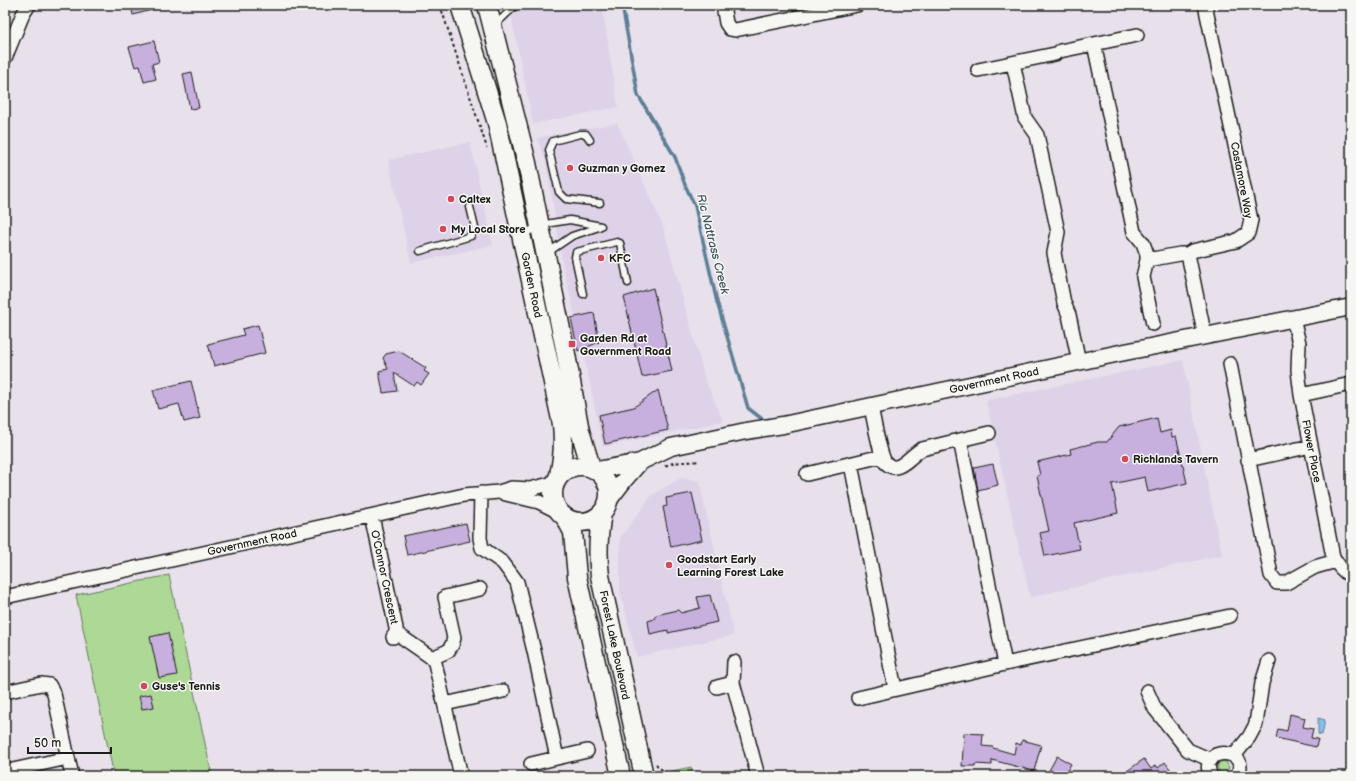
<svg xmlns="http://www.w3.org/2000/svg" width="1356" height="781" font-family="'Balsamiq Sans',sans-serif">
<rect width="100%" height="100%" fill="#e8e1ec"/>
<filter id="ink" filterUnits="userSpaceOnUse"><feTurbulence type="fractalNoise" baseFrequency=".025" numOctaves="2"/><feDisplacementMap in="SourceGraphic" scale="8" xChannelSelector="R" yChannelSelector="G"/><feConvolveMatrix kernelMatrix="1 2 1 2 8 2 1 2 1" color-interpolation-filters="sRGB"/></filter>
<g filter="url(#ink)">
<path fill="#ded2e8" d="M509,5H602L618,107L533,124Z
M617,123L663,226L705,379L723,421L603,447L579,333L563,267L546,161L537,138Z
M470,142L493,245L411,263L388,160Z
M1183,360L1222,555L1030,597L986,400Z
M681,478L699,481L734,635L637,657L620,592V538L652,495Z"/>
<path fill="#add896" stroke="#647a59" d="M169,575L212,776H114L76,595Z
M1223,761L1226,762L1229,767L1227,772L1223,773L1220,772L1217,767L1219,763Z
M691,767L693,776H668V772Z"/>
<path fill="#88bfe6" stroke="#5d7e95" d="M1318,718L1325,720L1322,735L1318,734Z"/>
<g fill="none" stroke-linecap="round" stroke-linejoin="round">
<path stroke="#5d7e95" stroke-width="3.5" d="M622,5L638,95L675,157L685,185L695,206L717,302L748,408L762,419"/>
</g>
<path fill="#c8b0de" stroke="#1c1c1c" d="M131,5H159V8L133,15Z
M154,41L159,62L152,64L156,79L144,82L140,66L135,67L129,47Z
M192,72L199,108L190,109L183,74Z
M653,288L672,371L642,377L624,297Z
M594,313L599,342L578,351L571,318Z
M258,325L265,353L214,366L208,344L244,335L242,329Z
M399,351L426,368L424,371L429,374L421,385L417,382L414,386L394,373L397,391L383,393L379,371L388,369L383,358L386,354Z
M191,381L200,418L184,422L179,404L158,409L153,390Z
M658,390L668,430L605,444L599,415L634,407Z
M1157,418L1160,433L1171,430L1172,437L1176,436L1187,483L1148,492L1145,477L1112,484L1118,513L1074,523L1080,549L1045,556L1040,533L1049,531L1037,476L1040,475L1037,462L1071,454L1070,449L1098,442H1107L1119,427Z
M993,464L998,485L978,490L974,468Z
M692,493L702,540L671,547L663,507L667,506L666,498Z
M466,523L470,541L407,555L403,536Z
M710,595L717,622L668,633V630L650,634L648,621L654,619L656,615L678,610L681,613L700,608L697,597Z
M168,633L177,675L159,678L150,637Z
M151,694L154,707L142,709L139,696Z
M1290,714L1305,718L1303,727L1313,729L1311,738L1318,739L1316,747L1276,738L1278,729L1287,731Z
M964,733L983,734L982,746L993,747V748L1014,754L1016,743L1021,745L1022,740L1041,745L1034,771L992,760V765L975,764V766H962Z
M1057,756L1071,764L1064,776H1046Z
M1144,759L1151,769L1156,765L1158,768L1165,762L1173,773L1168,776H1120Z"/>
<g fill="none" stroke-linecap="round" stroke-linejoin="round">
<g stroke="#1c1c1c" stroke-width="9">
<path id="service" d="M495,25L516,5
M590,140L586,134H580L553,141L549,150L559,192L566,199L600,203
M524,235L539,225L570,220L601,226
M420,251L471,236L475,228L470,207
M547,253L572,236L599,227
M583,294L575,257L576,252L617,242L620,243L628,283"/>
</g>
<g stroke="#1c1c1c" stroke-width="16">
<path id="minor" d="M723,5L726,23L730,29L735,30L857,5
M1205,5L1251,220L1248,233L1236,241L1192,251L1188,254L1205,337
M1094,44L1134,232L1143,243L1147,254V260L1143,277L1153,324
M1060,51L1137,35
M5,58L23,14L29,5
M1013,63L1025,118L1037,135L1058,232L1054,253L1064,303L1069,315L1079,362
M978,70L1055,54
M1147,260L1180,254H1188
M1293,319L1299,343L1298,370L1301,395L1333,557C1338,565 1342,571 1351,576
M1230,364L1271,575L1277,583H1286L1315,567L1336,561
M1301,395L1351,384
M871,407C874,420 879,452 885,462C888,465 892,468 896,467C904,466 914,453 922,449L989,433
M960,440L1005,664
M1248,460L1311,446
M851,464L895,689
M807,474L882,456
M481,493L480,538L482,548L503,563L517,582L534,651L557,758
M506,494L539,502L559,512
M372,516L396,628V633L393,637
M5,597L464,495L499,492L512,488L530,489L554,483
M396,633L432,658L435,663L461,776
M432,658L448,651L452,645L454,638L445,597L480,589
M733,683L758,776
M717,687L733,683L734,662
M1147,691L1155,709L1188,750L1211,760
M5,692L41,684L49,685L54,694L72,776
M858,698L1005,664L1230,616
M445,704L503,691
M1234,756L1249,737L1256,724L1262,683L1269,661
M531,764L587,751
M8,771L68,758
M1211,776C1196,745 1253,747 1237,776"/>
</g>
<g stroke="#1c1c1c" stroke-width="19">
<path id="tertiary" d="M597,470L640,462L671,447L746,431L783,425L1120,353L1351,307
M609,500L625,479L640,462"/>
</g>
<g stroke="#1c1c1c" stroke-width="21">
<path id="secondary" d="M460,5L497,123L562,424C564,442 563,458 559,475
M487,5L527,163L565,349L580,431L591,467
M553 494a28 28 0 1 1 56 0a28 28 0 1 1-56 0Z
M602,513C598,536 597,553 600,576L644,776
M565,517L573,532L577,577L621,776"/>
</g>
<path stroke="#1c1c1c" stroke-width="2" stroke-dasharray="3 3" stroke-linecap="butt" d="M440,5L487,148
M665,466C678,460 686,463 699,461
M656,764L668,776"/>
<use href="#service" stroke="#f6f6f2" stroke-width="6"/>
<use href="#minor" stroke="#f6f6f2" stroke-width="13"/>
<use href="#tertiary" stroke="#f6f6f2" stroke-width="16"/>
<use href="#secondary" stroke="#f6f6f2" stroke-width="18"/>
</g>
</g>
<g fill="#d1495b" stroke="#f6f6f2" stroke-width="1.5">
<circle cx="570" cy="168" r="4"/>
<circle cx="451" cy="199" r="4"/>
<circle cx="443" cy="229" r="4"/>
<circle cx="601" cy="258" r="4"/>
<rect x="568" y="340" width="8" height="8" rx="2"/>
<circle cx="1125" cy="459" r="4"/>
<circle cx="669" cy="565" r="4"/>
<circle cx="144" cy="686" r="4"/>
</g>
<g text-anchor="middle" stroke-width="3" stroke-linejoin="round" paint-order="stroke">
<g font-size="11" font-weight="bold" fill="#1c1c1c" stroke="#f6f6f2" text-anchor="start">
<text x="578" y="172">Guzman y Gomez</text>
<text x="459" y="203">Caltex</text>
<text x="451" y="233">My Local Store</text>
<text x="609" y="262">KFC</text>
<text x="580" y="342">Garden Rd at<tspan x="580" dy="13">Government Road</tspan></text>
<text x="1133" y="463">Richlands Tavern</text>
<text x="677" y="563">Goodstart Early<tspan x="677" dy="13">Learning Forest Lake</tspan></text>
<text x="152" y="690">Guse's Tennis</text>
</g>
<g font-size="11" fill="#1c1c1c" stroke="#f6f6f2">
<text transform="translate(1242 180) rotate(79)" y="4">Castamore Way</text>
<text transform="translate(532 285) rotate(78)" y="4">Garden Road</text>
<text transform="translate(994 380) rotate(-12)" y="4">Government Road</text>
<text transform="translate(1312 451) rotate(79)" y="4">Flower Place</text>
<text transform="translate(252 542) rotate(-12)" y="4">Government Road</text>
<text transform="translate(385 577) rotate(78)" y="4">O'Connor Crescent</text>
<text transform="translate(615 645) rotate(78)" y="4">Forest Lake Boulevard</text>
</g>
<g font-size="12" font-style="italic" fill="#425563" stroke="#f6f6f2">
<text transform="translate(713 244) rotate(76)" y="4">Ric Nattrass Creek</text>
</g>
</g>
<rect width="1356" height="781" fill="none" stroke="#f6f6f2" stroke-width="20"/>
<rect x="10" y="10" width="1336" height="761" fill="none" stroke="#1c1c1c" stroke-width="1.5" filter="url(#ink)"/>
<path d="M28 747v6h83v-6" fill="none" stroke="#1c1c1c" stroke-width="2"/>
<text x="34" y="747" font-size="12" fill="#1c1c1c" stroke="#f6f6f2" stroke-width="3" paint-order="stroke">50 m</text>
</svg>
